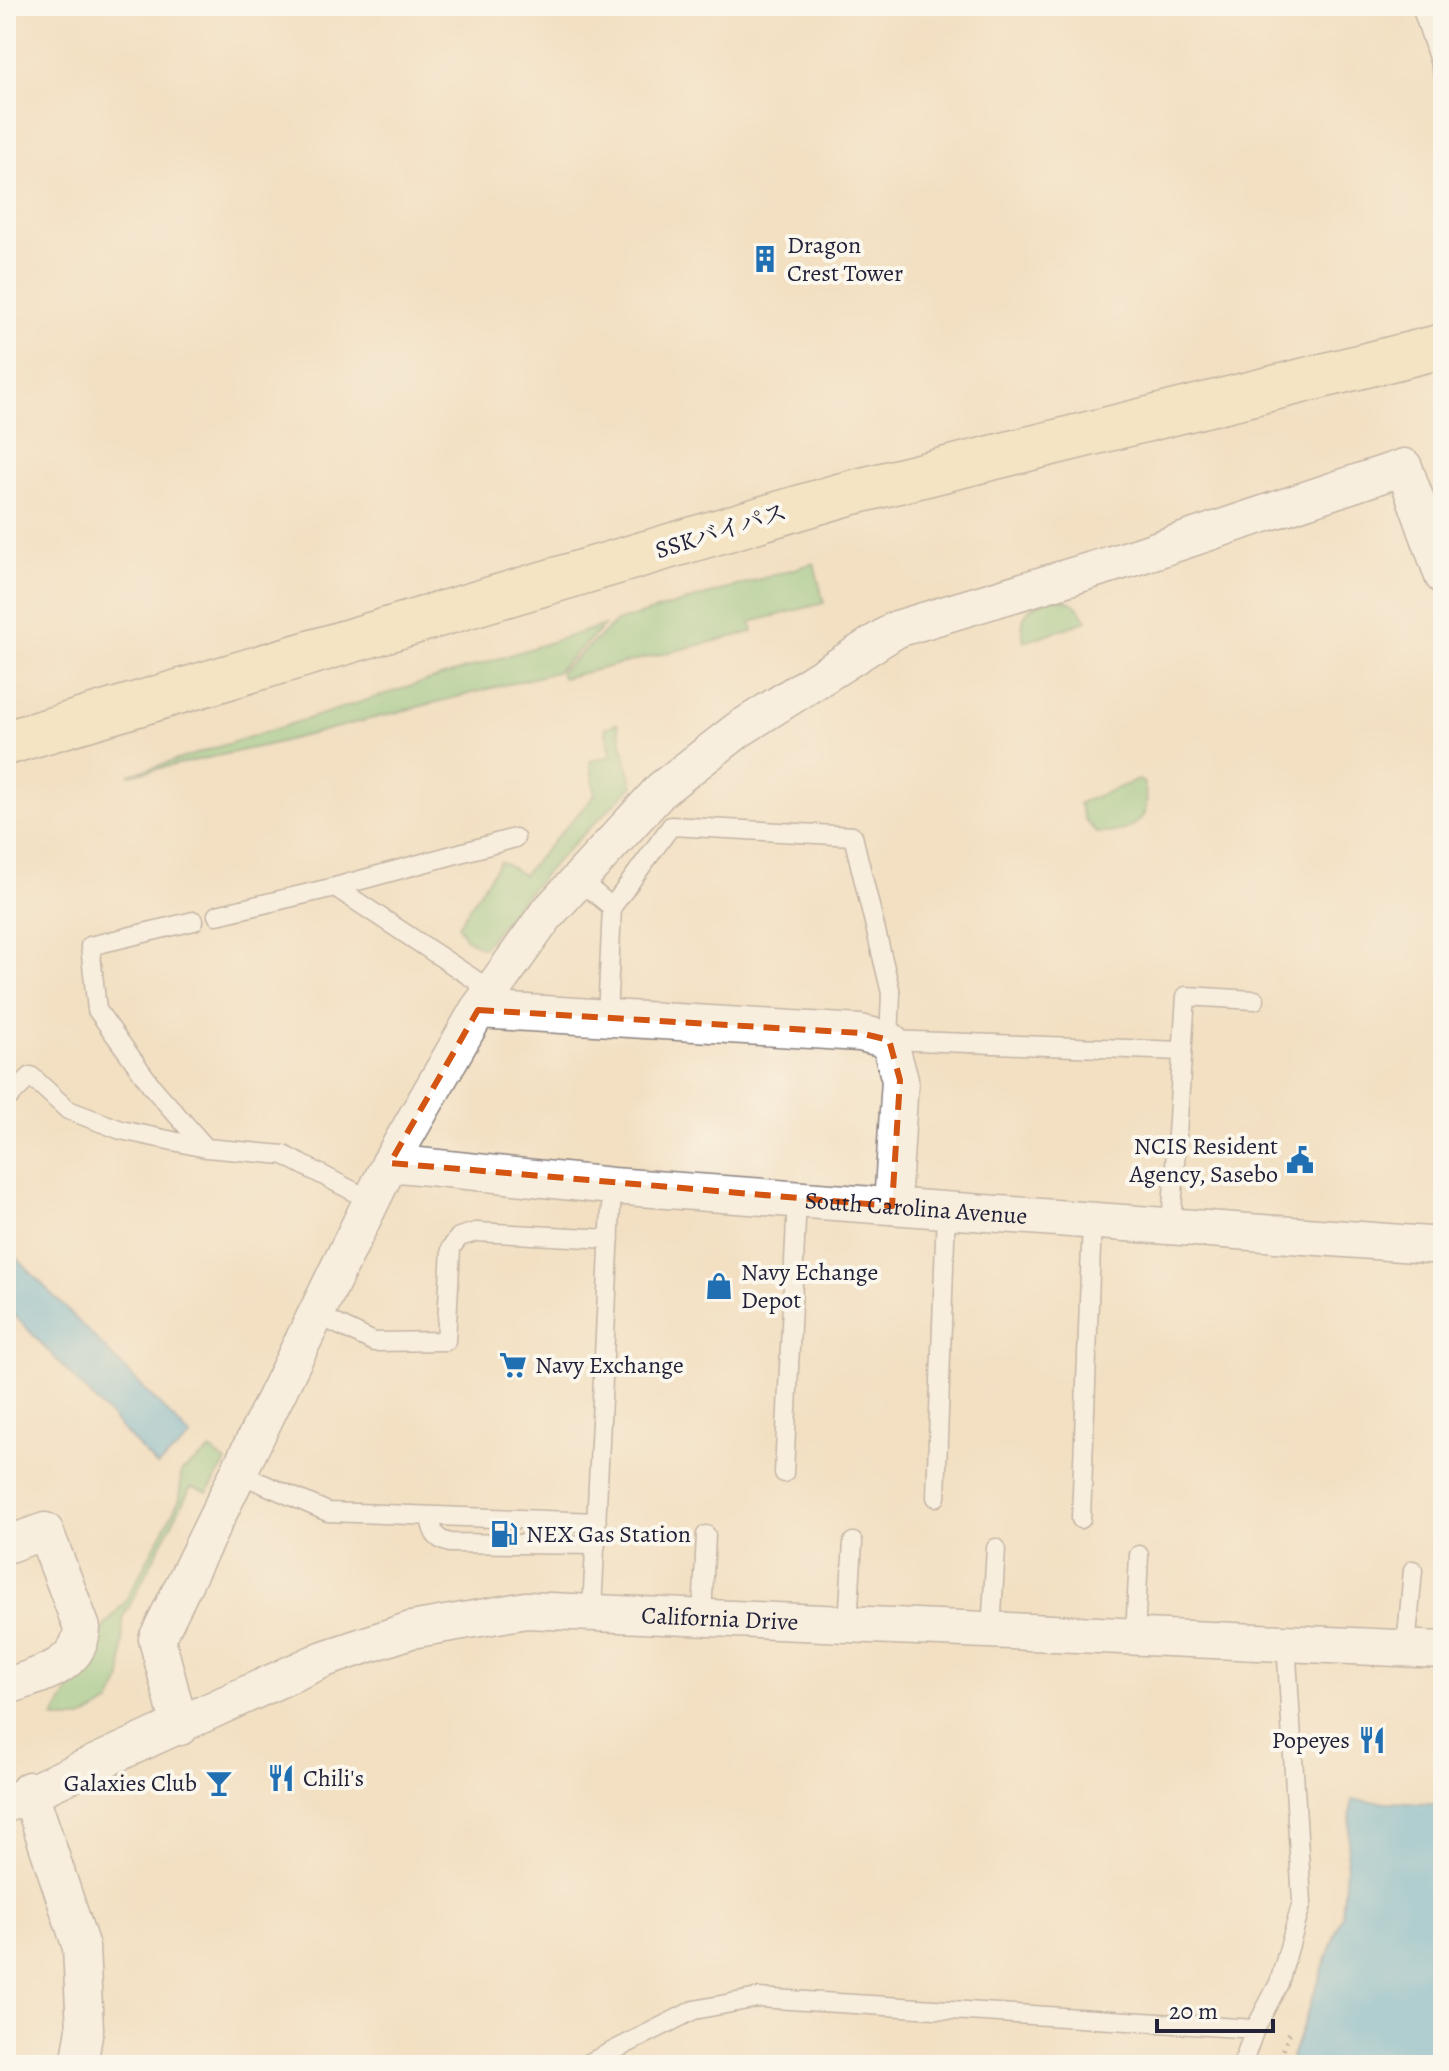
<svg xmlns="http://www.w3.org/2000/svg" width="1449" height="2071" font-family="Alegreya,'Noto Serif JP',serif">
<rect width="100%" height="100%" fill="#fbf7ec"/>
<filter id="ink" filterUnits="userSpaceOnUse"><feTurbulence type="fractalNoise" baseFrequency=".0125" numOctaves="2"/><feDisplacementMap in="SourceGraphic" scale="16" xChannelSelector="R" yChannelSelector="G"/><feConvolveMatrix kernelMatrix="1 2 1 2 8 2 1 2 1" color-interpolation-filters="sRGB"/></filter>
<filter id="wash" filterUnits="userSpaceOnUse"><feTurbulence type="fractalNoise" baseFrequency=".006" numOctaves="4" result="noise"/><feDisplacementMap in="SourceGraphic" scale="32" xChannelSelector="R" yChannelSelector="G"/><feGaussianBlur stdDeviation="1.8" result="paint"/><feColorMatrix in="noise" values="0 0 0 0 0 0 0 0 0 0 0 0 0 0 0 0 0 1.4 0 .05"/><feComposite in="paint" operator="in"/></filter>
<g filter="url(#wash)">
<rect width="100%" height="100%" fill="#f3e0c3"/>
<path fill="#82c781" stroke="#52745e" stroke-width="2" d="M814,563L824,603L751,622L753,632L562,678L560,672L616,622Z
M1054,598C1073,600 1078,605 1087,621L1024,642C1018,614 1028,605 1054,598Z
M605,625L556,672L272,744L129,775Z
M617,723L633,786C579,837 527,888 483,948L465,938L458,925L500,861L523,875L595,795L590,761L612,756L605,728Z
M1138,780L1143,782C1156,820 1131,834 1097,833L1085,820L1079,803Z
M211,1450L226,1462L208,1492L191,1487L123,1618L122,1679L110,1703L82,1719H53L106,1624L125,1602L180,1499L181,1472Z"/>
<path fill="#61b7dd" stroke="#426c8c" stroke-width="2" d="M6,1247L191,1437L157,1466L6,1306Z
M1352,1800L1443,1805V2065H1289L1342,1915Z"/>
</g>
<g filter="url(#ink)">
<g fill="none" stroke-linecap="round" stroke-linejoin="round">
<g stroke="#8a817f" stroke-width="21">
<path id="lane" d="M1421,6L1443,73
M6,375V381
M579,880L612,907
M335,887L515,838
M217,915L335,887L492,991
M194,921L90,946L97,1010L154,1089L206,1148
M607,1018L612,907L671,826L853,836L891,993L889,1040L1182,1051
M6,1100L31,1076L68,1110L121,1130L206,1148L284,1155L372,1201
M1171,1226L1186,996L1255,1000
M316,1314L374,1342L446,1341L451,1248L459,1237L476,1232L610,1239
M238,1473L328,1512L597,1522
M784,1473L797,1199
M936,1497L946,1210
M430,1518C433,1533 435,1539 450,1543L596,1545
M1081,1519L1092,1220
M592,1612L612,1186
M702,1617L706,1535
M848,1623L853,1542
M991,1630L996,1548
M1135,1636L1139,1555
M1406,1648L1413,1570
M585,2065L694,2010L758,1998L1255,2029L1279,1983L1302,1902L1286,1642
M1242,2065L1255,2029"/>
</g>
<g stroke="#8a817f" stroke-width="39">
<g id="street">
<path d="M478,1010L860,1033L889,1040L900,1080L892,1206"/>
<path id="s1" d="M390,1163L612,1186L1443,1246"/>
<path d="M6,1545L45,1531L82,1628C80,1668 37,1675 6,1687"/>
<path d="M180,1727L157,1639L390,1163L478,1010L546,915L662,789L738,730L897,629L1132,558L1404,467L1443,576"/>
<path d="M29,1790L81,1947L85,2029L79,2065"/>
<path id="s2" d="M6,1804L324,1659L411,1630L526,1610L1443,1650"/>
</g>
</g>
<g stroke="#8a817f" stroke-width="47">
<path id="secondary" d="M6,743L842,495L1443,346"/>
</g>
<path stroke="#8a817f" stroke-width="5" stroke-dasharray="2 6" stroke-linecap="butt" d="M1278,2065L1291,2028"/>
<use href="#lane" stroke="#fff" stroke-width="18"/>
<use href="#street" stroke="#fff" stroke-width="36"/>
<use href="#secondary" stroke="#f7e9c3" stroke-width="44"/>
</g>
</g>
<path d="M0 0H1449V2071H0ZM478,1010L860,1033L889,1040L900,1080L892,1206L390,1163Z" fill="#f3e0c3" fill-opacity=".55" fill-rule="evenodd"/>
<path fill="none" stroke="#d45411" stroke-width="6" stroke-dasharray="16 10" stroke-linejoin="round" d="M478,1010L860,1033L889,1040L900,1080L892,1206L390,1163Z"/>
<defs>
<g id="building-bare" transform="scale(2.16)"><path d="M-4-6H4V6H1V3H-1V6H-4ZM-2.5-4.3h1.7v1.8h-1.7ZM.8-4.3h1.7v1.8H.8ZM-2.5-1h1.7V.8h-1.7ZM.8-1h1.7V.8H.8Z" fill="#1f6fb2" stroke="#fbf7ec" stroke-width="2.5" paint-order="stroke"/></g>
<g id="civic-bare" transform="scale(2.16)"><path d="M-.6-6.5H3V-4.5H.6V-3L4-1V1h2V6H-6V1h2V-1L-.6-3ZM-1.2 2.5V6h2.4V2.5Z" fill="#1f6fb2" stroke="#fbf7ec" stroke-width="2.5" paint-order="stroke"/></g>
<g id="shop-bare" transform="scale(2.16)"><path d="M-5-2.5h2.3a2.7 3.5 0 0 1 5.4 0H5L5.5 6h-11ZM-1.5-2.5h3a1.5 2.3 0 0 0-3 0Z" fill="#1f6fb2" stroke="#fbf7ec" stroke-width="2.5" paint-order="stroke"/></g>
<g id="supermarket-bare" transform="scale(2.16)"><path d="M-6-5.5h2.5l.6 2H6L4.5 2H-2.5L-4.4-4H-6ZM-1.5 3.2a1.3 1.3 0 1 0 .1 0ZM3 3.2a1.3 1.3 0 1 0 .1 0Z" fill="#1f6fb2" stroke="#fbf7ec" stroke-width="2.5" paint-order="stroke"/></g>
<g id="fuel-bare" transform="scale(2.16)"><path d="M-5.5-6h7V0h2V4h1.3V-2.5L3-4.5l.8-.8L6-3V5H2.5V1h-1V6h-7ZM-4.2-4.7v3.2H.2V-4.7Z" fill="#1f6fb2" stroke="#fbf7ec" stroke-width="2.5" paint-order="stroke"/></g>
<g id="restaurant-bare" transform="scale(2.16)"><path d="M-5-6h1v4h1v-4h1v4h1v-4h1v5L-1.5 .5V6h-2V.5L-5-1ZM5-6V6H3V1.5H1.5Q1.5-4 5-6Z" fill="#1f6fb2" stroke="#fbf7ec" stroke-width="2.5" paint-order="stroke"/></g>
<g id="bar-bare" transform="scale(2.16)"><path d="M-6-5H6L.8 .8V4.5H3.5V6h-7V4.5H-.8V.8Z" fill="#1f6fb2" stroke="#fbf7ec" stroke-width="2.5" paint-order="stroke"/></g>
</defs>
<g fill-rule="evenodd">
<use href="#building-bare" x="765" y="259"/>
<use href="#civic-bare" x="1300" y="1160"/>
<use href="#shop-bare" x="719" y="1286"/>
<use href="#supermarket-bare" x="513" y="1365"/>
<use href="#fuel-bare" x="504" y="1534"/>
<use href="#restaurant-bare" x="1372" y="1740"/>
<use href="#restaurant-bare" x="281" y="1778"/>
<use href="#bar-bare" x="219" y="1783"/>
</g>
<g text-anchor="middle" stroke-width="8" stroke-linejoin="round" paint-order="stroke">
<g font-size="24" fill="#22223b" stroke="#fbf7ec" text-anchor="start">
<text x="787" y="253">Dragon<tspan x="787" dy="28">Crest Tower</tspan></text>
<text x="1278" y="1154" text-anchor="end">NCIS Resident<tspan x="1278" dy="28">Agency, Sasebo</tspan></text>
<text x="741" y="1280">Navy Echange<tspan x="741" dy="28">Depot</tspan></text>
<text x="535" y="1373">Navy Exchange</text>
<text x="526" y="1542">NEX Gas Station</text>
<text x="1350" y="1748" text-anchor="end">Popeyes</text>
<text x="303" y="1786">Chili's</text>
<text x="197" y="1791" text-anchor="end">Galaxies Club</text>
</g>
<g font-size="24" fill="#22223b" stroke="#fbf7ec">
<text transform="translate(721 531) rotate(-17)" y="8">SSKバイパス</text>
<text dy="8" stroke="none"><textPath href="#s1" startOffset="528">South Carolina Avenue</textPath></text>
<text dy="8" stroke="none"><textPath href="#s2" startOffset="752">California Drive</textPath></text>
</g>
</g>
<rect width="1449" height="2071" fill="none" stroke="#fbf7ec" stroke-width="32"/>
<path d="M1157 2019v12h116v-12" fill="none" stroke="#22223b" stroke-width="4"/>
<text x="1169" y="2019" font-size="24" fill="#22223b" stroke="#fbf7ec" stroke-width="6" paint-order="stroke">20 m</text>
</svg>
